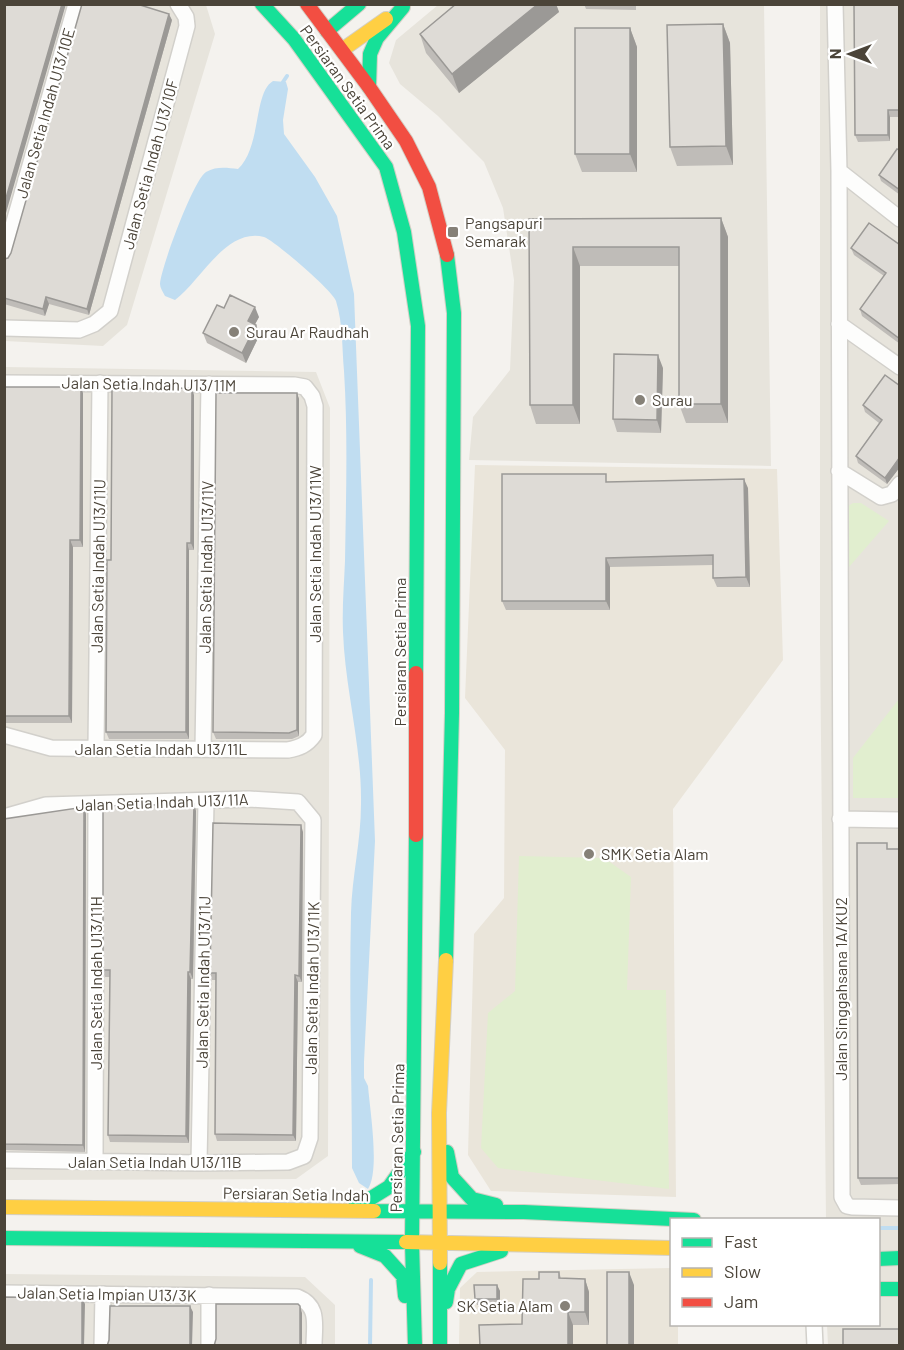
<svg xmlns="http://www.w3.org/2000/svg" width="904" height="1350" font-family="Barlow,sans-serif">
<rect width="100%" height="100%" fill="#f4f2ee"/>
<path fill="#e7e4dc" d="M5,5H206L215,34L127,325L103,346L5,341Z
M438,5H764L771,466L469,460L473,417L510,370L514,280L503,208L484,162L438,116L400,84L389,63L396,40Z
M820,5H899V1345H828L827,1325L878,1324V1220L826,1219L820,642Z
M5,367L316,372L330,408L328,1156L296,1179L5,1180Z
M5,1274L305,1277L335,1305V1345L5,1346Z"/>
<path fill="#eae5da" d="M475,465L777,469L783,660L673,809L676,1197L491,1191L468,1155L474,934L504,898L505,750L465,698Z
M671,1268L672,1324L678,1325V1345L459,1346L460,1288L477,1272Z"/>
<path fill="#e1eecf" d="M853,503H861L889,521L849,567L848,506Z
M899,699V798H853V758Z
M519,856L604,858L631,877L627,990H666L669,1189L498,1168L481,1148L488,1013L515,991Z"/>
<path fill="#c0ddf1" d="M273,81L286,82L288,89L283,120L284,134L315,177L337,216L354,294L375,841L364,1062V1078L368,1086C370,1110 380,1171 368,1189L359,1183L352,1168C352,1083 349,997 351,913C352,876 361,841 361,804C362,747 345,689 343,632C342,608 344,585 345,561C346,498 348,434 344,371C342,349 343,323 336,301C333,291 275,241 264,237C226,227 200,282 175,300L165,296C163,292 160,288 160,284C161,267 194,179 206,172C217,166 227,168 238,169C262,146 253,93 273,81Z"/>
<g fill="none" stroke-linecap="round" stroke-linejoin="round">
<path stroke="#c0ddf1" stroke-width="4" d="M283,82L287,76
M878,1228H900
M370,1346L371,1280"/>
<g stroke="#d2d0cb" stroke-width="18">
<path id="street" d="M835,4L839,171L842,1197L847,1206L852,1207L900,1208
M839,171L900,219
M4,257L76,4
M839,324L900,367
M4,328L79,330L94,324L110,311L187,26L186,17L178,4
M4,383L294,385L305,387L312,396L315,406L314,735C307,745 299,748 288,750L51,748L4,735
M839,471L881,497L892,494L900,484
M96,748L100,383
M203,749L209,384
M4,817L46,805L249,799L298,802L313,820L310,1138L304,1156L288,1162L199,1163L4,1160
M840,819L900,820
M95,1162L96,804
M199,1163L206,801
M4,1293L297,1297C320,1306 314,1325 314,1346
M814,1324L815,1346
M102,1346L103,1294
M209,1346V1295"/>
</g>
<g stroke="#d3cfc5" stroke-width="16">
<path id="fast" d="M262,4L294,39L386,167L404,232L418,326L416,673
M327,31L359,4
M369,87L370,54L377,38L403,7
M446,960L452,713L454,313L447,255
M447,1152L452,1177L472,1199L496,1205
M352,1210L389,1187L414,1152
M374,1211L524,1212L694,1220
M4,1238L406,1242
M360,1246L385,1256L403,1276L405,1296
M878,1259L900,1258
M440,1263V1346
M878,1289H900
M446,1302L448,1289L461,1264L501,1251
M415,1346L412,1243L416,835"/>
</g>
<g stroke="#d3cfc5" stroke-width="16">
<path id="slow" d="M342,50L386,19
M4,1207L374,1211
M406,1242L672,1248
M440,1263L439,1113L446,960"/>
</g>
<g stroke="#d3cfc5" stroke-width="16">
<path id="jam" d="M307,4L369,87L406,141L429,187L447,255
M416,835V673"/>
</g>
<use href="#street" stroke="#fdfdfc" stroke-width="15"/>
<use href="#fast" stroke="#16e098" stroke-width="14"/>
<use href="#slow" stroke="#ffcf43" stroke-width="14"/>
<use href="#jam" stroke="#f24e42" stroke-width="14"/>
</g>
<path fill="#bfbcb8" d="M456,4H556L559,12L459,93L426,53L420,34Z
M584,4H636V10L586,9Z
M900,4V117H890V141L858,142L855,135Z
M172,20L89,315L49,304L45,316L4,304V259L8,258Z
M723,24L730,43L733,165L677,166L670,147Z
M630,28L637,47V172H582L575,154Z
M900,150V195L881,181L879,175Z
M721,218L728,237V423H686L679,404V266H580V424H536L530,405L529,219Z
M900,245V344L862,316L860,309L884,276L854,255L851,248Z
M224,308L259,317L255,324L256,325L260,334L246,363L207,343L203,333Z
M663,368L661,433L617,432L613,419Z
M900,386V467L887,484L858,463L856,456L879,423L865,412L863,405Z
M4,387L83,393V547H73L72,723H4Z
M297,393L299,399V736L292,739H216L213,732Z
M194,395V550H189V739H109L106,732L111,560Z
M748,488L750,587H717L713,578V565L610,567V610H506L502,601Z
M194,804L196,811L193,979H191L189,1143L110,1142L108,1135L110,977H105L103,970Z
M86,814L85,1152L4,1150V819Z
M303,832L302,982H298L296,1141H217L215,1134L216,980H212L210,973Z
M889,849H900V1184L861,1185L858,1178Z
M559,1272L561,1278L585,1279L589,1292V1325H573L480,1346L522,1324L539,1279Z
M497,1285L500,1291V1305H477L475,1299Z"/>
<path fill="#9b9996" d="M62,4H66L4,220V205Z
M538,4H556L559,12L459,93L452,74Z
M169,14L172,20L89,315L87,309Z
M723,24L730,43L733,165L726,146Z
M630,28L637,47V172L630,154Z
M888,110L890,117V141L888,135Z
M721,218L728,237V423L721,404Z
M573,247L580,266V424L573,405Z
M46,297L49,304L45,316L43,309Z
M255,307L259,317L252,330L248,321Z
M256,325L260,334L246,363L242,353Z
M658,355L663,368L661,433L657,420Z
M81,387L83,393V547L80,540Z
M192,388L194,395V550L191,543Z
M297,393L299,399V736L297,730Z
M900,457V467L887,484L885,478Z
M744,479L748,488L750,587L746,577Z
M70,540L73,547L72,723L69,716Z
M187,543L189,550V739L186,732Z
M606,558L610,567V610L606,601Z
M194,804L196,811L193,979L190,972Z
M84,807L86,814L85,1152L83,1145Z
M301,825L303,832L302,982L299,976Z
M188,972L191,979L189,1143L186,1136Z
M295,975L298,982L296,1141L293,1135Z
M629,1272L634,1285V1346H629Z
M585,1279L589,1292V1325L585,1312Z
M497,1285L500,1291V1305L497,1299Z
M82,1298L85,1304L84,1346H82Z
M190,1306L193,1312L192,1346H190Z
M300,1306L302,1313V1346H300Z
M568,1312L573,1325V1346H568Z"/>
<path fill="#dedbd6" stroke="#9b9996" stroke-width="1.5" d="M4,4H62L4,205Z
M82,4H137L169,14L87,309L46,297L43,309L4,298V259L8,258L11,253Z
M456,4H538L452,74L420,34Z
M854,4H900V110H888V135H855Z
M723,24L726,146L670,147L667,25Z
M575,28H630V154H575Z
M897,149L900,150V190L879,175Z
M721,218V404H679V247H573V405H530L529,219Z
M869,223L900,245V339L860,309L886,273L851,248Z
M230,295L255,307L248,321L256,325L242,353L203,333L217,305L224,308Z
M614,354L658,355L657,420L613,419Z
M885,375L900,386V457L885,478L856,456L882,420L863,405Z
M4,387H81L80,540H70L69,716H4Z
M192,388L191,543H187L186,732H106L107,560H111L112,389Z
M216,393H297V730L289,733L213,732Z
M502,474H606V482L744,479L746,577L713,578V555L606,558V601H502Z
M194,804L190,972H188L186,1136L108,1135L110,970H103V806Z
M84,807L83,1145L4,1144V819Z
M213,823L301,825L299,976L295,975L293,1135L215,1134L216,973H210Z
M857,843H887V849H900V1178H858Z
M539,1272H559V1278L585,1279V1312H568V1345L581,1346H480L479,1325L522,1324L523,1279H539Z
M607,1272H629V1346H607Z
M474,1285H497V1299H475Z
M4,1297L82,1298V1346H4Z
M216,1304H298L300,1306V1346H214L216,1339Z
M110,1306H190V1346H107L109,1340Z
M843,1329H900V1346H843Z"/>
<g fill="#868178" stroke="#fff" stroke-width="2">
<rect x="447" y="226" width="12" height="12" rx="3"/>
<circle cx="234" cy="332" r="6"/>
<circle cx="640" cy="400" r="6"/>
<circle cx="589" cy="854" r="6"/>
<circle cx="565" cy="1306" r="6"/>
</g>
<g text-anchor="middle" stroke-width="4.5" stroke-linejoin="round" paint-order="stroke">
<g font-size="16" fill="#4b4439" stroke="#fff">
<text transform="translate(348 87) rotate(54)" y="6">Persiaran Setia Prima</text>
<text transform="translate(45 113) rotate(-74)" y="6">Jalan Setia Indah U13/10E</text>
<text transform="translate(150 164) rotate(-75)" y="6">Jalan Setia Indah U13/10F</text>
<text transform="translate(149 384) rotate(1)" y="6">Jalan Setia Indah U13/11M</text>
<text transform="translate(315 554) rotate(-90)" y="6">Jalan Setia Indah U13/11W</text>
<text transform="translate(98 566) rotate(-89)" y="6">Jalan Setia Indah U13/11U</text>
<text transform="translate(206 567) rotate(-89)" y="6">Jalan Setia Indah U13/11V</text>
<text transform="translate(400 652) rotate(-90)" y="6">Persiaran Setia Prima</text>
<text x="161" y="755">Jalan Setia Indah U13/11L</text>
<text transform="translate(162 802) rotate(-2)" y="6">Jalan Setia Indah U13/11A</text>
<text transform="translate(203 982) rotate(-89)" y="6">Jalan Setia Indah U13/11J</text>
<text transform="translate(96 983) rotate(-90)" y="6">Jalan Setia Indah U13/11H</text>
<text transform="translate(312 988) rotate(-89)" y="6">Jalan Setia Indah U13/11K</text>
<text transform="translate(841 989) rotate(-90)" y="6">Jalan Singgahsana 1A/KU2</text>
<text transform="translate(397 1138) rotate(-89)" y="6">Persiaran Setia Prima</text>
<text x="155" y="1168">Jalan Setia Indah U13/11B</text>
<text transform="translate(296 1194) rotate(1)" y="6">Persiaran Setia Indah</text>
<text transform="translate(107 1294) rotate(1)" y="6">Jalan Setia Impian U13/3K</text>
</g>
<g font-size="16" fill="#4b4439" stroke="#fff" text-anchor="start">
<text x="465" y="229">Pangsapuri<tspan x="465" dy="18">Semarak</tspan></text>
<text x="246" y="338">Surau Ar Raudhah</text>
<text x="652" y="406">Surau</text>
<text x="601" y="860">SMK Setia Alam</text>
<text x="553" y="1312" text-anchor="end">SK Setia Alam</text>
</g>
</g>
<rect width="904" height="1350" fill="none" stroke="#4b4439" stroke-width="12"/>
<rect x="670" y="1218" width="210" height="108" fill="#ffffff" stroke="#b7b4b0" stroke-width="1.5"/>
<rect x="682" y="1238" width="30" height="9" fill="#16e098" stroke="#b7b4b0" stroke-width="1.5"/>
<text x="724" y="1248" font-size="18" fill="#4b4439">Fast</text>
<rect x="682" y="1268" width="30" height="9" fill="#ffcf43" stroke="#b7b4b0" stroke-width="1.5"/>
<text x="724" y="1278" font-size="18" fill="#4b4439">Slow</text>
<rect x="682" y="1298" width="30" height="9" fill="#f24e42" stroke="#b7b4b0" stroke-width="1.5"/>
<text x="724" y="1308" font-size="18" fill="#4b4439">Jam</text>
<g transform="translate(850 54) rotate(270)" stroke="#ffffff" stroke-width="4.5" paint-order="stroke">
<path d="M0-4.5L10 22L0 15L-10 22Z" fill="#4b4439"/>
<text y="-9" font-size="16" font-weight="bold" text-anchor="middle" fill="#4b4439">N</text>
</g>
</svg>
